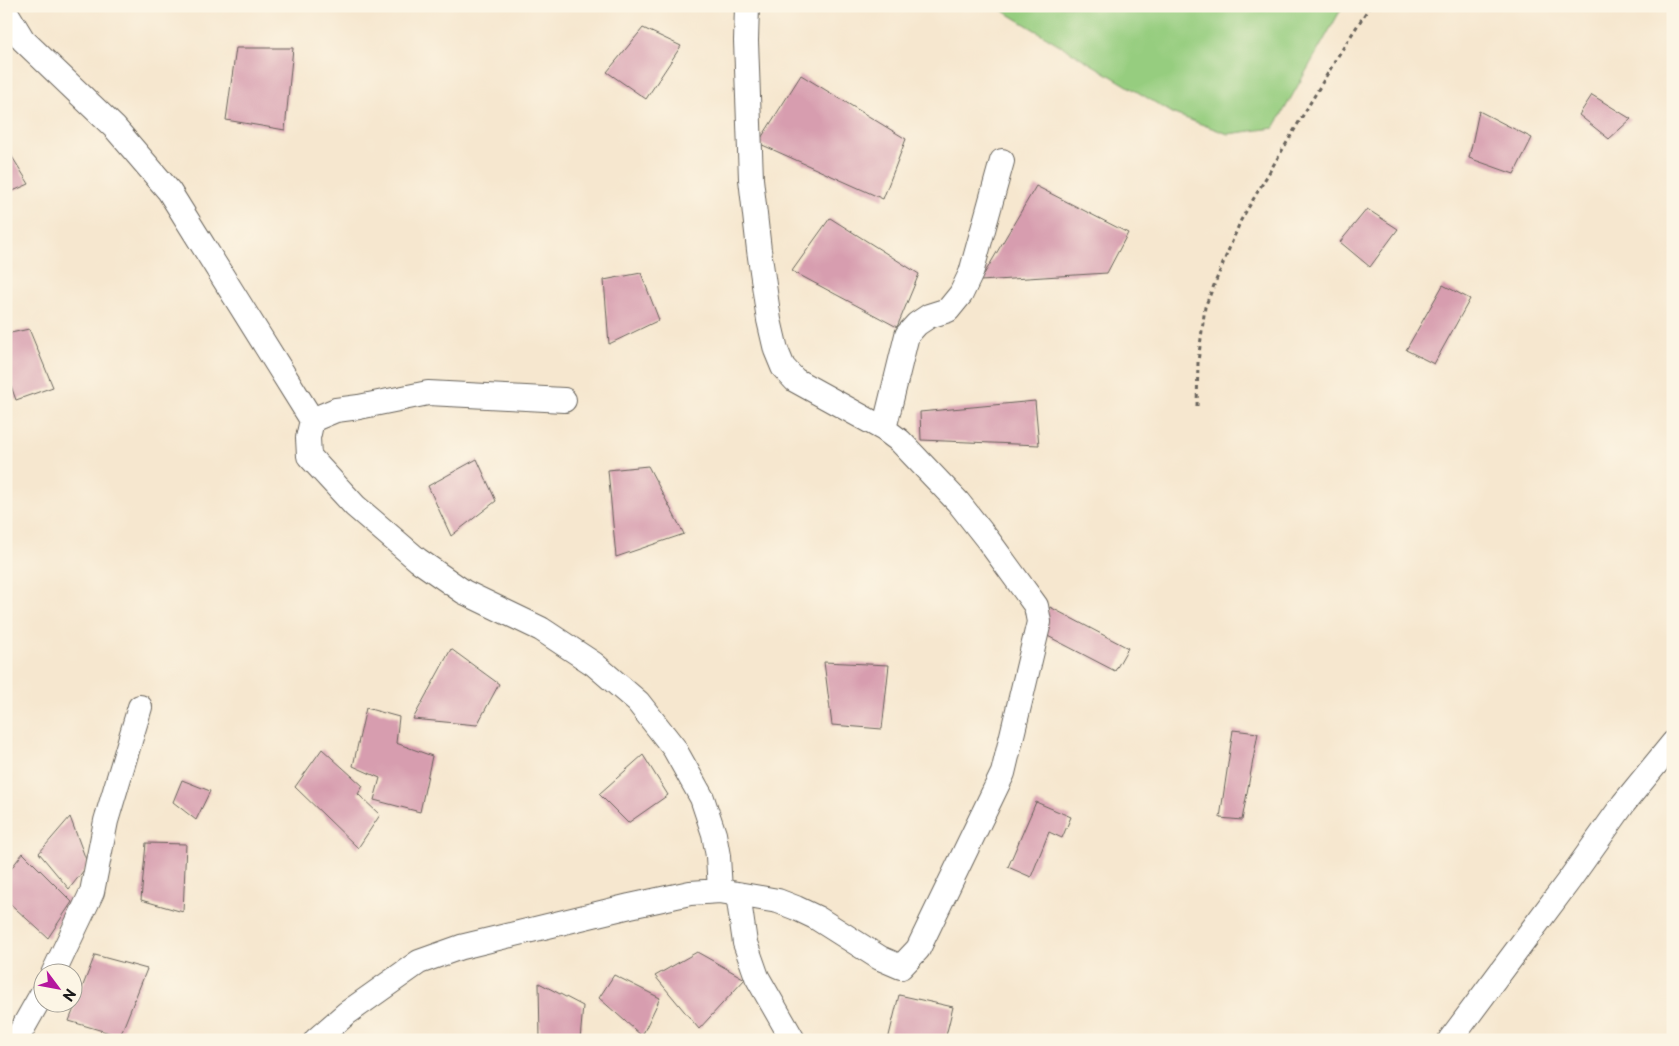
<svg xmlns="http://www.w3.org/2000/svg" width="1679" height="1046" font-family="'Playpen Sans',sans-serif">
<rect width="100%" height="100%" fill="#fcf5e5"/>
<filter id="ink" filterUnits="userSpaceOnUse"><feTurbulence type="fractalNoise" baseFrequency=".02" numOctaves="2"/><feDisplacementMap in="SourceGraphic" scale="10" xChannelSelector="R" yChannelSelector="G"/><feConvolveMatrix kernelMatrix="1 2 1 2 8 2 1 2 1" color-interpolation-filters="sRGB"/></filter>
<filter id="wash" filterUnits="userSpaceOnUse"><feTurbulence type="fractalNoise" baseFrequency=".0096" numOctaves="4" result="noise"/><feDisplacementMap in="SourceGraphic" scale="20" xChannelSelector="R" yChannelSelector="G"/><feGaussianBlur stdDeviation="1.12" result="paint"/><feColorMatrix in="noise" values="0 0 0 0 0 0 0 0 0 0 0 0 0 0 0 0 0 1.4 0 .05"/><feComposite in="paint" operator="in"/></filter>
<g filter="url(#wash)">
<rect width="100%" height="100%" fill="#f6e7cf"/>
<path fill="#96cd7f" stroke="#59744e" d="M995,6H1343L1274,128L1228,134L1174,114Z"/>
<g id="blocks">
<path fill="#d79daf" d="M643,28L681,46L646,99L607,72Z
M236,48H293L285,130L226,120Z
M801,75L906,139L883,199L758,143Z
M1592,95L1631,119L1609,139L1579,115Z
M1479,111L1532,138L1514,174L1469,158Z
M6,147L29,184L6,194Z
M1036,186L1128,233L1107,273L980,281Z
M1367,209L1398,229L1370,267L1340,242Z
M830,218L919,274L897,327L792,271Z
M641,273L659,320L609,344L604,280Z
M1443,285L1470,299L1434,364L1406,350Z
M29,329L53,387L16,400L6,372V334Z
M1035,401L1039,445L921,440L920,412Z
M477,459L496,501L451,536L428,486Z
M648,466L684,534L616,557L608,470Z
M1050,607L1128,648L1115,671L1038,631Z
M451,649L499,684L477,725L413,719Z
M824,662L889,665L882,729L832,725Z
M366,708L399,717L396,743L432,756L420,812L374,800L380,778L353,766Z
M1233,730L1258,733L1242,820L1220,818Z
M322,749L363,786L358,794L380,815L358,848L295,787Z
M643,755L668,795L628,823L599,794Z
M182,780L210,791L196,820L173,802Z
M1036,802L1071,817L1062,838L1049,832L1031,877L1008,867Z
M70,817L88,865L69,889L39,853Z
M146,843L186,844L183,912L141,900Z
M23,853L72,902L48,938L6,900V875Z
M697,952L745,979L699,1029L655,976Z
M95,955L147,969L120,1036L69,1021Z
M614,975L660,998L642,1036L599,998Z
M539,983L583,1006L580,1040L540,1039Z
M899,995L953,1007L945,1040L932,1036L931,1040H888Z"/>
</g>
</g>
<g filter="url(#ink)">
<use href="#blocks" fill-opacity="0" stroke="#68635b" stroke-width="1"/>
<g fill="none" stroke-linecap="round" stroke-linejoin="round">
<g stroke="#68635b" stroke-width="26">
<path id="minor" d="M6,12L23,40L115,128L169,191L312,420L308,438L309,456L355,506L418,560L464,592L541,629L594,664L638,702L674,748L702,798L714,834L718,856L720,891
M312,420L336,410L359,407L428,393L564,400
M884,429L907,335L917,324L929,316L948,310L961,294L971,273L1002,161
M738,894L745,943L757,977L793,1040
M53,974L92,892L106,821L140,707
M16,1040L42,994
M316,1040L347,1013L419,962L461,947L630,906L690,893L720,891L778,901L796,908L817,918L880,958L901,967L918,949L1003,773L1039,622L1036,606L988,540L958,502L900,441L884,429L795,380L783,367L776,350L769,320L759,250L751,179L746,41L747,6
M1450,1040L1570,879L1624,803L1673,743"/>
</g>
<path stroke="#68635b" stroke-width="3" stroke-dasharray="4 4" stroke-linecap="butt" d="M1197,406L1198,362L1205,307L1241,220L1338,56L1370,6"/>
<use href="#minor" stroke="#fff" stroke-width="24"/>
</g>
</g>
<rect width="1679" height="1046" fill="none" stroke="#fcf5e5" stroke-width="25"/>
<g transform="translate(58 988) rotate(122)"><circle r="24" fill="#fcf5e5" stroke="#a29e95"/>
<path d="M0-4L9 19L0 12L-9 19Z" fill="#b5179e"/>
<text y="-8" font-size="14" font-weight="bold" text-anchor="middle" fill="#1c1c1c">N</text>
</g>
</svg>
